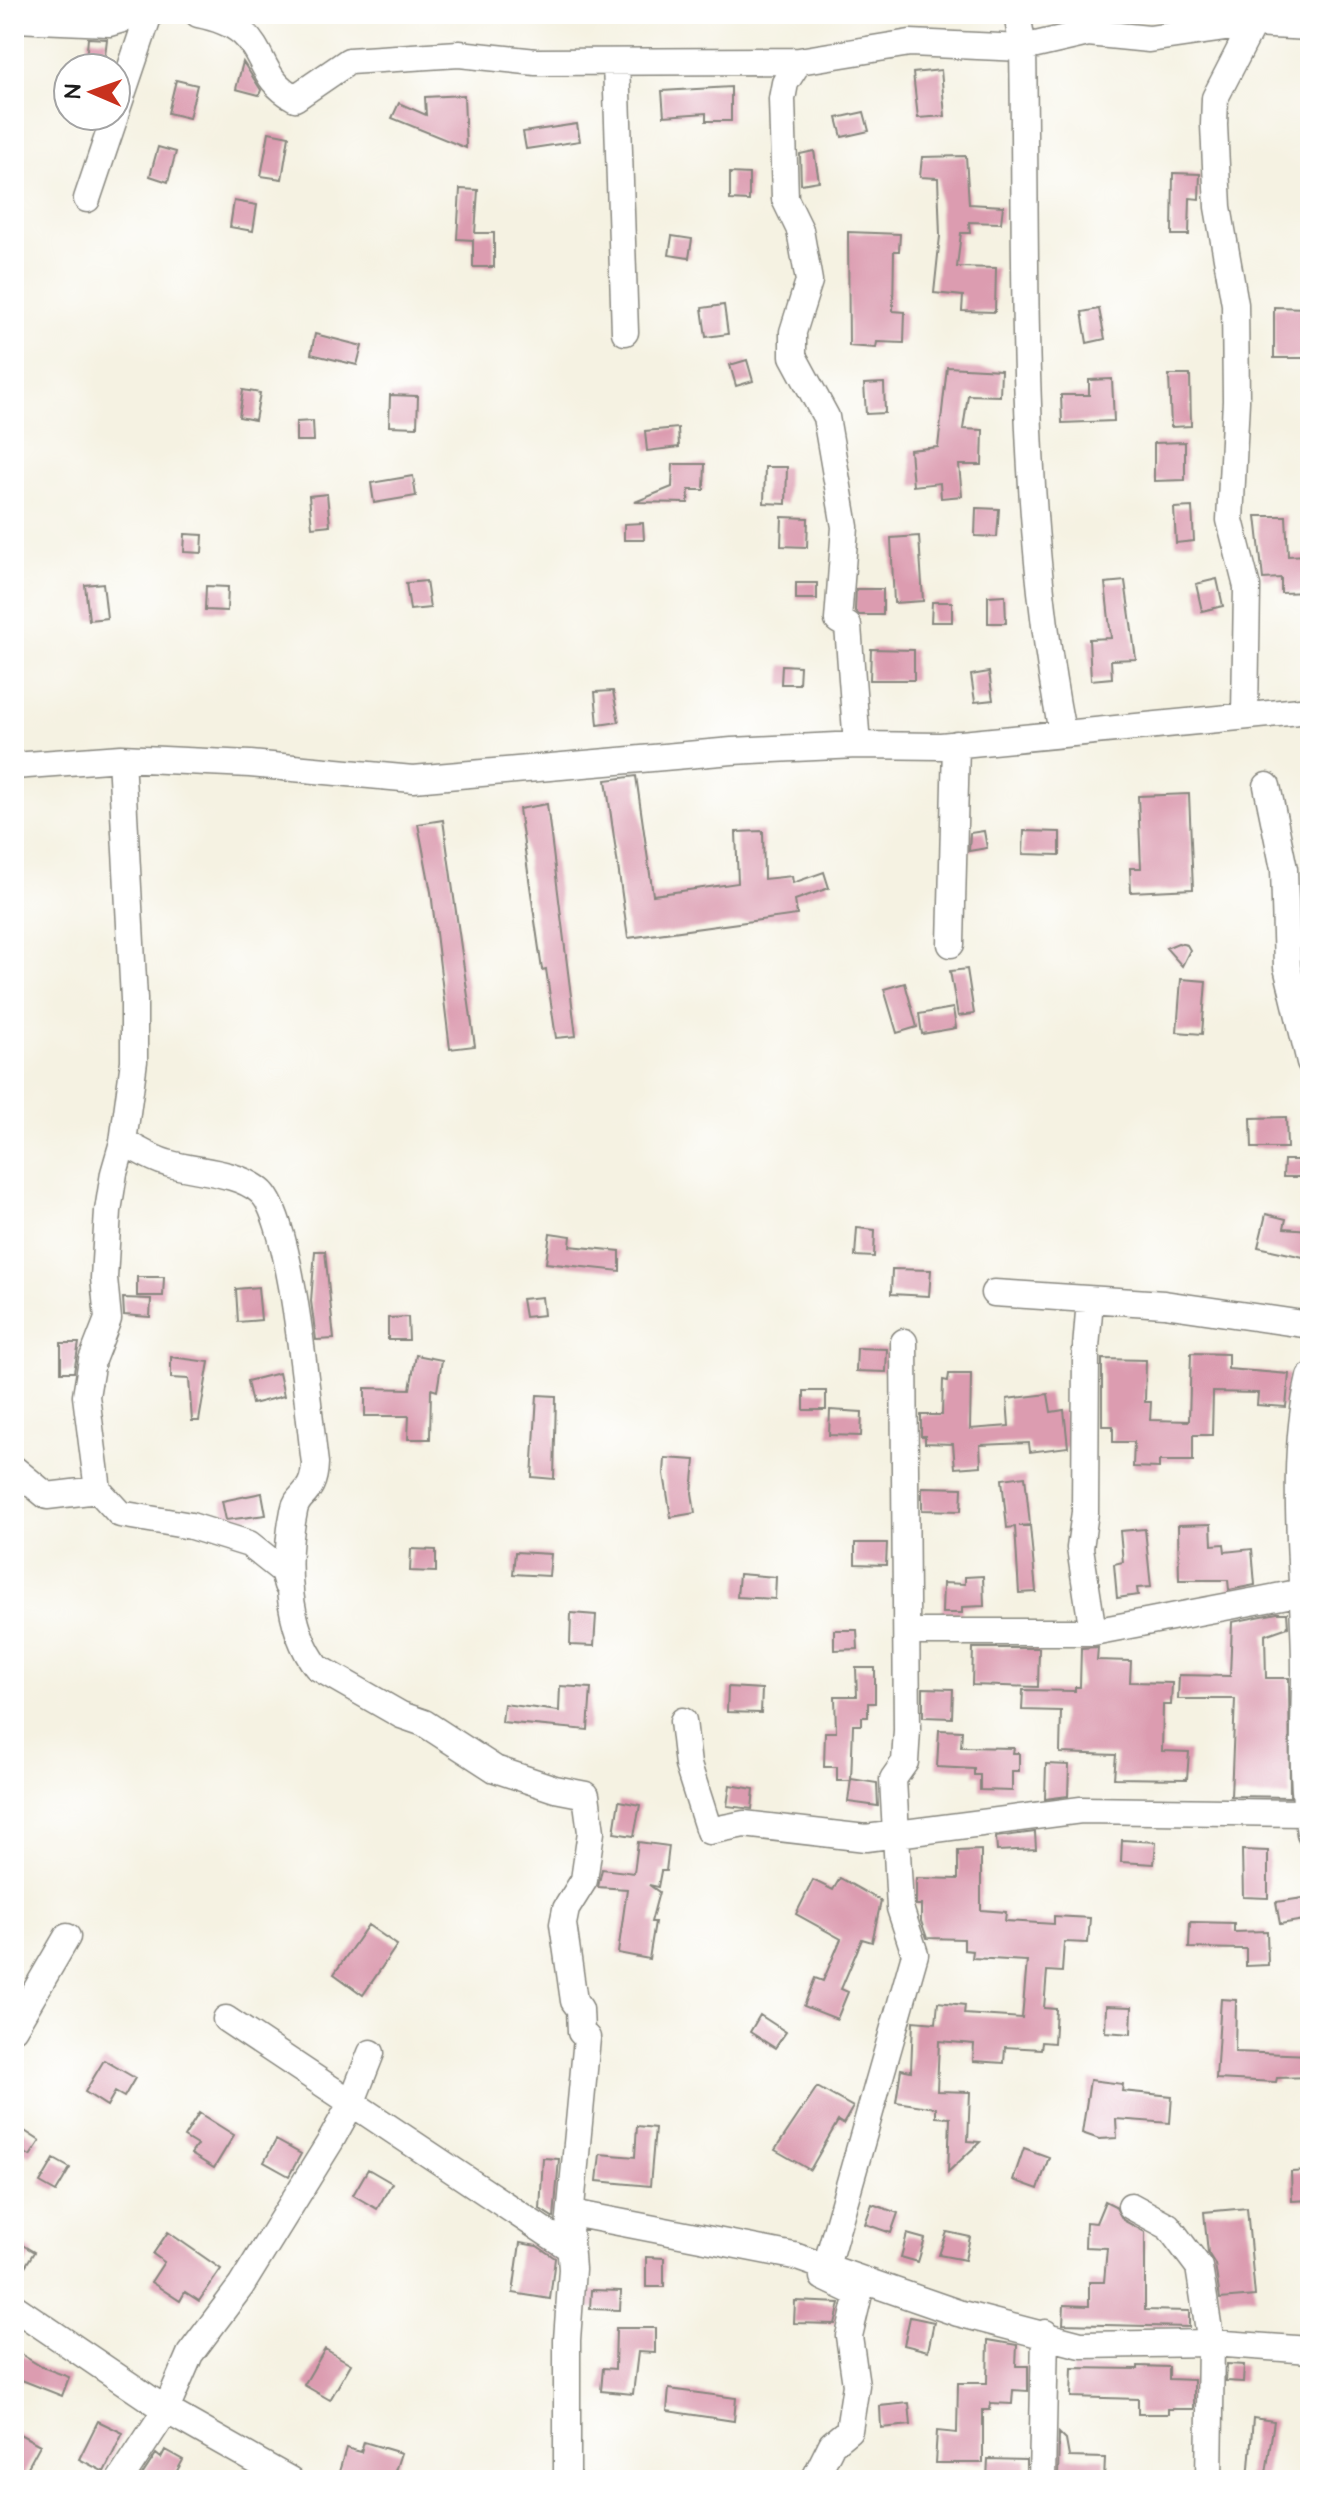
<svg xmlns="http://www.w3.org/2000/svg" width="1324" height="2494" font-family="'Architects Daughter',sans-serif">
<rect width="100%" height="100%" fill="#fff"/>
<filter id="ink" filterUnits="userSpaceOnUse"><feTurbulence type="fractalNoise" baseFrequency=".0125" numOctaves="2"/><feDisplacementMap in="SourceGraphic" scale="16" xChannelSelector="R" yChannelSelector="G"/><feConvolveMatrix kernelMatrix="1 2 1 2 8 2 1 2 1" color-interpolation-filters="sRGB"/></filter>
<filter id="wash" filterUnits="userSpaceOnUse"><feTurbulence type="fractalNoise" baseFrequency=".006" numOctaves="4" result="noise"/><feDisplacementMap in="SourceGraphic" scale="32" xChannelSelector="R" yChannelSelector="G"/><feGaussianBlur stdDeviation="1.8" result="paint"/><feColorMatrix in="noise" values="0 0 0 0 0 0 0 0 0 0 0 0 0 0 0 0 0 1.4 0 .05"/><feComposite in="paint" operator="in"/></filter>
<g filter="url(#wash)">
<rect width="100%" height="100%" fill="#f5f2e2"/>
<g id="blocks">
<path fill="#dc9cb0" d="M88,38L107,39L104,64L86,62Z
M243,62L261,90L259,95L236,89Z
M941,70L945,116L918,118L913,73Z
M176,80L197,85L189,118L168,113Z
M731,87V121H706V113L664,116L662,91Z
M464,95L466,148L392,118L399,103L426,115L425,97Z
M864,112L869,131L842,137L837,118Z
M577,124L580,141L526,149L523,132Z
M269,132L289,136L282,179L261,176Z
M158,147L176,152L168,182L150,176Z
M814,151L819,181L801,184L800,154Z
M966,156L969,204L1003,206L1001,223L969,222L970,233H961L957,267L996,268L995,312L962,311L963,296L934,293L940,236L938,178L920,177L922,157Z
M730,173L749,174V201L730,200Z
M1173,173L1200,174L1199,199L1190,198L1189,235H1172Z
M460,189L478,190L475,233H494V267H473V240L457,239Z
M234,201L257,205L253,231L230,227Z
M848,232L900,234L899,251H894L893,311L905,312L904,343L877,342L876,348L849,346Z
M672,236L692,239L689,258L669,255Z
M724,305L728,334L706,337L702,308Z
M1274,307L1307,308L1308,358H1274Z
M1099,309L1105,339L1087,343L1082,312Z
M315,334L362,346L357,365L311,354Z
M747,360L753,381L736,386L730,365Z
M947,367L1001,370L1000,396L968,395L963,429L983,430L982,465H959L962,496L941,498L940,483L913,486L910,450L938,447Z
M1169,375H1190L1191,426L1171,427Z
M1112,379L1114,421L1062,423L1061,395H1089V380Z
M884,383L885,413L866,414L864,384Z
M243,390L260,393L255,420L239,417Z
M390,395L418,396L417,427L389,426Z
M313,421L314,441H296V422Z
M678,428L679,447L647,451L645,431Z
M1185,442V480L1154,481V443Z
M673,464H705L704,490H689L688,503L635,502L672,487Z
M765,467H787L786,504L764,503Z
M413,476L416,496L374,503L371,483Z
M327,494L330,525L312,527L309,496Z
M1192,507L1194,541L1176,543L1174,508Z
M976,508L999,509L997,537L975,536Z
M1256,516H1286L1288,556L1308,555L1310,592L1281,593V578L1263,579Z
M782,517L808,518L807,547L781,546Z
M643,523L644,540H624V524Z
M185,534L203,535L202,553L184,552Z
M919,536L923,601L894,603L891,538Z
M1217,579L1223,606L1202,611L1196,584Z
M426,581L430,608L410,610L406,583Z
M1125,581L1136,659L1111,660L1112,678L1091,680L1089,639L1111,638L1105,583Z
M103,583L107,618L89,620L85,585Z
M796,583H817V599H796Z
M206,586L228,587L227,611L205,610Z
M856,589H883V615H859L855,611Z
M1005,595L1006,623H988V596Z
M932,602H952V622H931Z
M871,649L914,650V680H870Z
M782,665L800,666L799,684H781Z
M989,672L993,700L975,702L971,675Z
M613,691L619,722L598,725L595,692Z
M636,776L653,895L738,883L736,832L763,831L764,879L792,876L793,883L824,872L829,888L795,900L797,915L628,938L606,780Z
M1189,794L1193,889L1131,892L1130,868H1141L1138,796Z
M547,804L576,1036L556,1038L546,969L542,970L519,809Z
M443,820L475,1046L450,1049L431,892L418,824Z
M984,831L987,848L969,851L970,833Z
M1024,831L1060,832V855L1023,854Z
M1178,943L1187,945L1190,950L1182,966L1166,948Z
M967,969L974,1014L958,1016L950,971Z
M1181,979L1206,981L1202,1034L1177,1032Z
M905,983L917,1027L897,1033L884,989Z
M953,1008L956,1028L922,1034L919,1014Z
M1286,1117L1287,1148H1252L1251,1118Z
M1284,1160H1308V1177H1283Z
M1266,1214L1286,1219L1284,1228L1310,1230L1308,1258L1258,1247Z
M857,1228L875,1230L874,1257L855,1256Z
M550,1233L571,1236L570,1246L620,1251V1271L546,1263Z
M315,1251H325L334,1339L316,1340L311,1301Z
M892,1269L931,1270L929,1296L891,1294Z
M137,1277H164L163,1296H137Z
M258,1287L261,1320L238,1322L236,1289Z
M542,1297L544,1315L525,1317L522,1299Z
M123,1298L151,1299L150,1317L124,1315Z
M408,1317L409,1340H388V1318Z
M61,1343H79L74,1372H61Z
M857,1348L887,1349L886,1372L856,1371Z
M1191,1353L1228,1354V1369L1289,1374L1286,1407L1257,1405L1258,1393L1213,1392L1212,1435H1193V1461H1159V1468L1133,1467L1134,1442H1113V1426H1102V1359L1146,1360L1145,1402H1151L1150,1420L1189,1421Z
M416,1355L442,1360L437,1391L431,1389L430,1439H408L409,1416H365V1388L410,1389Z
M171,1357L209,1362L199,1421H192L189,1379L171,1378Z
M279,1373L284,1396L252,1404L247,1381Z
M949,1374H971L970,1429L1009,1426L1007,1399L1048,1394L1051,1412L1064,1410L1068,1447L1030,1452L1029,1443L980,1445L981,1466L955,1468L953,1444L925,1443V1436H921V1415H942L943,1380L948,1381Z
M804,1391H826V1410H804Z
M537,1395L556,1396L554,1479L532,1477Z
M830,1410L862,1412L861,1436L829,1435Z
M665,1458L695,1460L692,1493L695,1513L671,1517L664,1474Z
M1025,1476L1030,1525L1019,1526H1030L1036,1592L1019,1593L1015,1527L1007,1528L1002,1479Z
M922,1487L962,1488L961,1511L922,1510Z
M262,1493L266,1515L226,1520L222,1501Z
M1211,1524L1212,1545L1224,1544L1225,1552L1252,1549L1255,1585L1229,1590L1228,1580H1179L1178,1525Z
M1145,1529L1151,1587L1137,1588L1138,1595L1117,1598L1114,1564L1123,1562L1120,1531Z
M855,1543H887L886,1565L855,1564Z
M411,1549L436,1550V1572L410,1571Z
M515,1552L551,1554L549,1576L513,1574Z
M739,1574L776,1577L775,1599L737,1597Z
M983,1576L984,1606L962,1607V1613H942L943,1583L965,1584V1577Z
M571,1613L596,1615L594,1646L570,1645Z
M1277,1613H1287L1288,1627L1265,1635L1266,1678H1289L1290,1797L1231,1796L1235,1699H1178L1179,1675L1230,1676L1232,1622Z
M834,1630H857L858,1649L834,1650Z
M1098,1647L1097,1660L1131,1661L1130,1682L1172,1683L1171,1705H1163L1162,1751L1189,1752L1187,1779L1114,1778L1116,1755L1060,1753L1061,1711L1022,1710L1023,1690L1075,1691V1687H1080L1081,1648Z
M973,1648H1039L1038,1687L972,1685Z
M856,1668H875V1703H868V1717H862V1725H853L851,1781H837V1767H824L825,1732H836L835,1696H857Z
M560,1686L591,1688L588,1730L502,1722L504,1704L559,1711Z
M728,1687L762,1689L761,1713L727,1712Z
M923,1688L953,1689L952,1718L923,1717Z
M939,1730L962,1731L961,1747L1014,1748L1013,1753H1019V1771H1012V1791L980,1790V1775H974V1769L937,1767Z
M1046,1764L1069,1765L1068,1796L1045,1799Z
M851,1779L877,1783L878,1806L848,1802Z
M730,1785L754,1789L752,1809L727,1806Z
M619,1801L640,1805L634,1836L614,1833Z
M1035,1832L1036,1849L997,1851L996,1837Z
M1122,1840L1156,1842L1154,1864L1121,1862Z
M638,1842L669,1846L666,1871H661L658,1887L649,1885L659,1892L651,1922H655L649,1959L618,1953L627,1889L598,1887L602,1869L634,1873Z
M981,1850V1910L1006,1912L1005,1921L1054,1924V1916L1090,1918L1088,1943L1064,1942L1062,1972L1047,1971L1044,2008L1056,2009L1054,2043L1042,2042L1041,2049L1005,2047L1004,2063L973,2061L974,2044L939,2041L937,2091L970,2092L968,2141L980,2142L948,2172L950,2118L936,2117V2108L896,2102L901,2069L911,2071L913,2021L936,2023L938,2002L965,2005L964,2014L1022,2018L1027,1961L972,1958L973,1951L964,1950V1939L927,1938L921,1921V1905H916V1878L958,1879V1851Z
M1242,1850L1268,1851V1898L1243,1897Z
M840,1878L881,1901L872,1942L862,1939L841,1989L848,1992L837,2019L804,2006L815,1978L823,1981L841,1939L796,1914L813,1880L833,1890Z
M1310,1897V1919L1280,1924L1276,1902Z
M1190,1922L1234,1923V1932L1267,1931L1268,1965L1246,1966V1949L1189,1948Z
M368,1925L397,1945L363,1995L334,1974Z
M1221,1999L1236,2000L1235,2052L1310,2055V2077L1277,2078L1276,2082L1216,2079Z
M1106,2006L1132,2007L1131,2034L1105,2032Z
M760,2015L786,2032L775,2048L750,2032Z
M104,2060L135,2078L124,2097L115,2092L107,2106L85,2092Z
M1090,2080L1123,2084L1122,2091L1172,2096L1170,2123L1116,2119L1117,2138L1099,2139L1082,2133Z
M817,2087L853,2107L843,2124L838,2121L810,2170L775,2150Z
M199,2113L234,2135L214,2168L191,2154L197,2145L184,2137Z
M14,2124L40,2141L30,2156L14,2146Z
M637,2126L655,2128L650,2186L597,2181L600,2154L635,2157Z
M276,2140L301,2154L289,2176L264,2162Z
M1024,2148L1049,2157L1038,2189L1013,2180Z
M543,2158L559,2159L554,2218L540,2209Z
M54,2159L70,2168L56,2192L40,2183Z
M368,2169L392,2183L377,2209L353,2195Z
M1310,2171V2200L1292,2201L1291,2172Z
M1105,2201L1115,2206L1123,2220L1145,2232V2310L1189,2311V2327L1063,2324L1064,2305L1089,2306V2282H1104L1107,2248L1085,2247L1086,2222L1096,2223Z
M872,2204L898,2213L891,2233L865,2224Z
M1247,2208L1255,2296L1220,2299L1215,2264L1208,2253L1204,2212Z
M168,2232L221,2269L199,2301L185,2292L180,2301L151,2282L164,2262L153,2254Z
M947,2232L970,2237L965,2260L939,2255Z
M907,2234L925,2239L918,2262L901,2257Z
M14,2240L34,2252L14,2284Z
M520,2243L537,2246L555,2258L550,2299L513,2293Z
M646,2257L664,2258V2287H646Z
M591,2290L621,2291L620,2310L590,2309Z
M795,2301L840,2303L835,2324L794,2323Z
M910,2317L934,2322L928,2351L904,2345Z
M616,2328H655V2353L638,2352L633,2394L601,2391L603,2368L615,2369Z
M988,2340L1017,2345L1016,2366H1028V2391L1013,2390L1012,2404L991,2403L990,2410H983V2463H935L937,2431L957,2433L958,2383H987Z
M325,2349L351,2364L330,2400L304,2385Z
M14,2350L42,2367L69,2377L62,2396L14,2377Z
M1227,2364L1244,2365L1243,2382L1226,2381Z
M1138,2366L1169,2367V2379L1194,2380V2409H1168V2414H1138V2399L1071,2397L1072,2368L1138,2369Z
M669,2389L736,2398L734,2421L667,2411Z
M909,2403L911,2425L881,2428L880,2406Z
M1253,2418L1274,2421L1265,2480H1248Z
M98,2421L123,2433L104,2472L79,2459Z
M14,2431L40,2445L21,2480H14Z
M1059,2433L1066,2440L1069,2457L1105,2458L1104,2480H1058Z
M364,2442L401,2453L392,2480H347L349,2475L339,2472L346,2448L361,2452Z
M165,2450L183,2460L172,2480H139L156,2454L161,2458Z
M988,2459L1026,2460V2480H987Z"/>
</g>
</g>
<g filter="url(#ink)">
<use href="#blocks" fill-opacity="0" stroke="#88877f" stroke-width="2"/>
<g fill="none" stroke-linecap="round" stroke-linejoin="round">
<g stroke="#88877f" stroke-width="29">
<path id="minor" d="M198,14C275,29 247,73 295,98L349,61L459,54L536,62L799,61L910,43L1023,48L1088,33L1149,39L1253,24L1310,27
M1017,14L1023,48C1027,275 1018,507 1062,732
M14,19L109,23L140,14
M799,61L785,83L782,99L785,199L800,230L809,281L793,332V356L826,417L845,527L838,620L848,626L857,745
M616,62L625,332
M116,112L149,14
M87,199L115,116
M1245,715L1247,587L1230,520L1236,401L1235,304L1218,207L1214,125L1215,98L1253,24
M14,766L121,758L250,764L413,779L732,751L857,745L941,746L1310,710
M1267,786L1284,869L1287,967L1310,1062
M951,944L956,744
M123,1142C137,1149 152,1159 167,1163C196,1172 236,1171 260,1191C293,1217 308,1414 315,1463C314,1497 297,1492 294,1511C284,1559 286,1628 317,1667L401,1715L424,1723L495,1769L555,1789L586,1795L591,1832L584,1880L566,1909L563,1924L574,2001L580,2009L581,2032L587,2038L569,2228L572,2269L567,2340V2480
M994,1293L1164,1304L1310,1325
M1090,1300L1086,1348L1085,1512L1080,1548L1093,1632
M1310,1377C1288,1471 1305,1572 1305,1669C1305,1727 1300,1773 1310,1833
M14,1469L47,1496L98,1490L120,1514L191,1526L249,1544L283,1571L287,1585
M98,1490L86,1396L92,1360L108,1319L104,1278L108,1211L114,1173L123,1142L134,1061V999L121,758
M907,1632H1093L1303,1592
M683,1721L688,1765L709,1831L744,1824L866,1838L1081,1810L1307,1813
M226,2019L571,2249
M14,2028L67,1937
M1131,2206L1168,2226L1199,2267L1211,2343L1209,2480
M572,2213L794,2256L958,2313L1081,2345L1211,2343L1310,2350
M14,2307L166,2410L290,2480
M120,2480L166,2410L190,2354L241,2286L330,2142L351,2104L371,2053
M814,2480L832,2444L849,2430L856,2385L849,2336L859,2294L823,2277L915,1954L900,1908L893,1779L905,1762L907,1730L904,1342
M1042,2480L1045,2333"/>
</g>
<use href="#minor" stroke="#fff" stroke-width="26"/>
</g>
</g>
<rect width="1324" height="2494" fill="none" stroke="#fff" stroke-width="48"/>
<g transform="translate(92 92) rotate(272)"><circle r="38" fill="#ffffff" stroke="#a4a4a4" stroke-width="2"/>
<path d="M0-6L14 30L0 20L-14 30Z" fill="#c8321e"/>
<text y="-12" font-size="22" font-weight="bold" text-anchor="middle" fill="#1c1c1c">N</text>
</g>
</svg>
